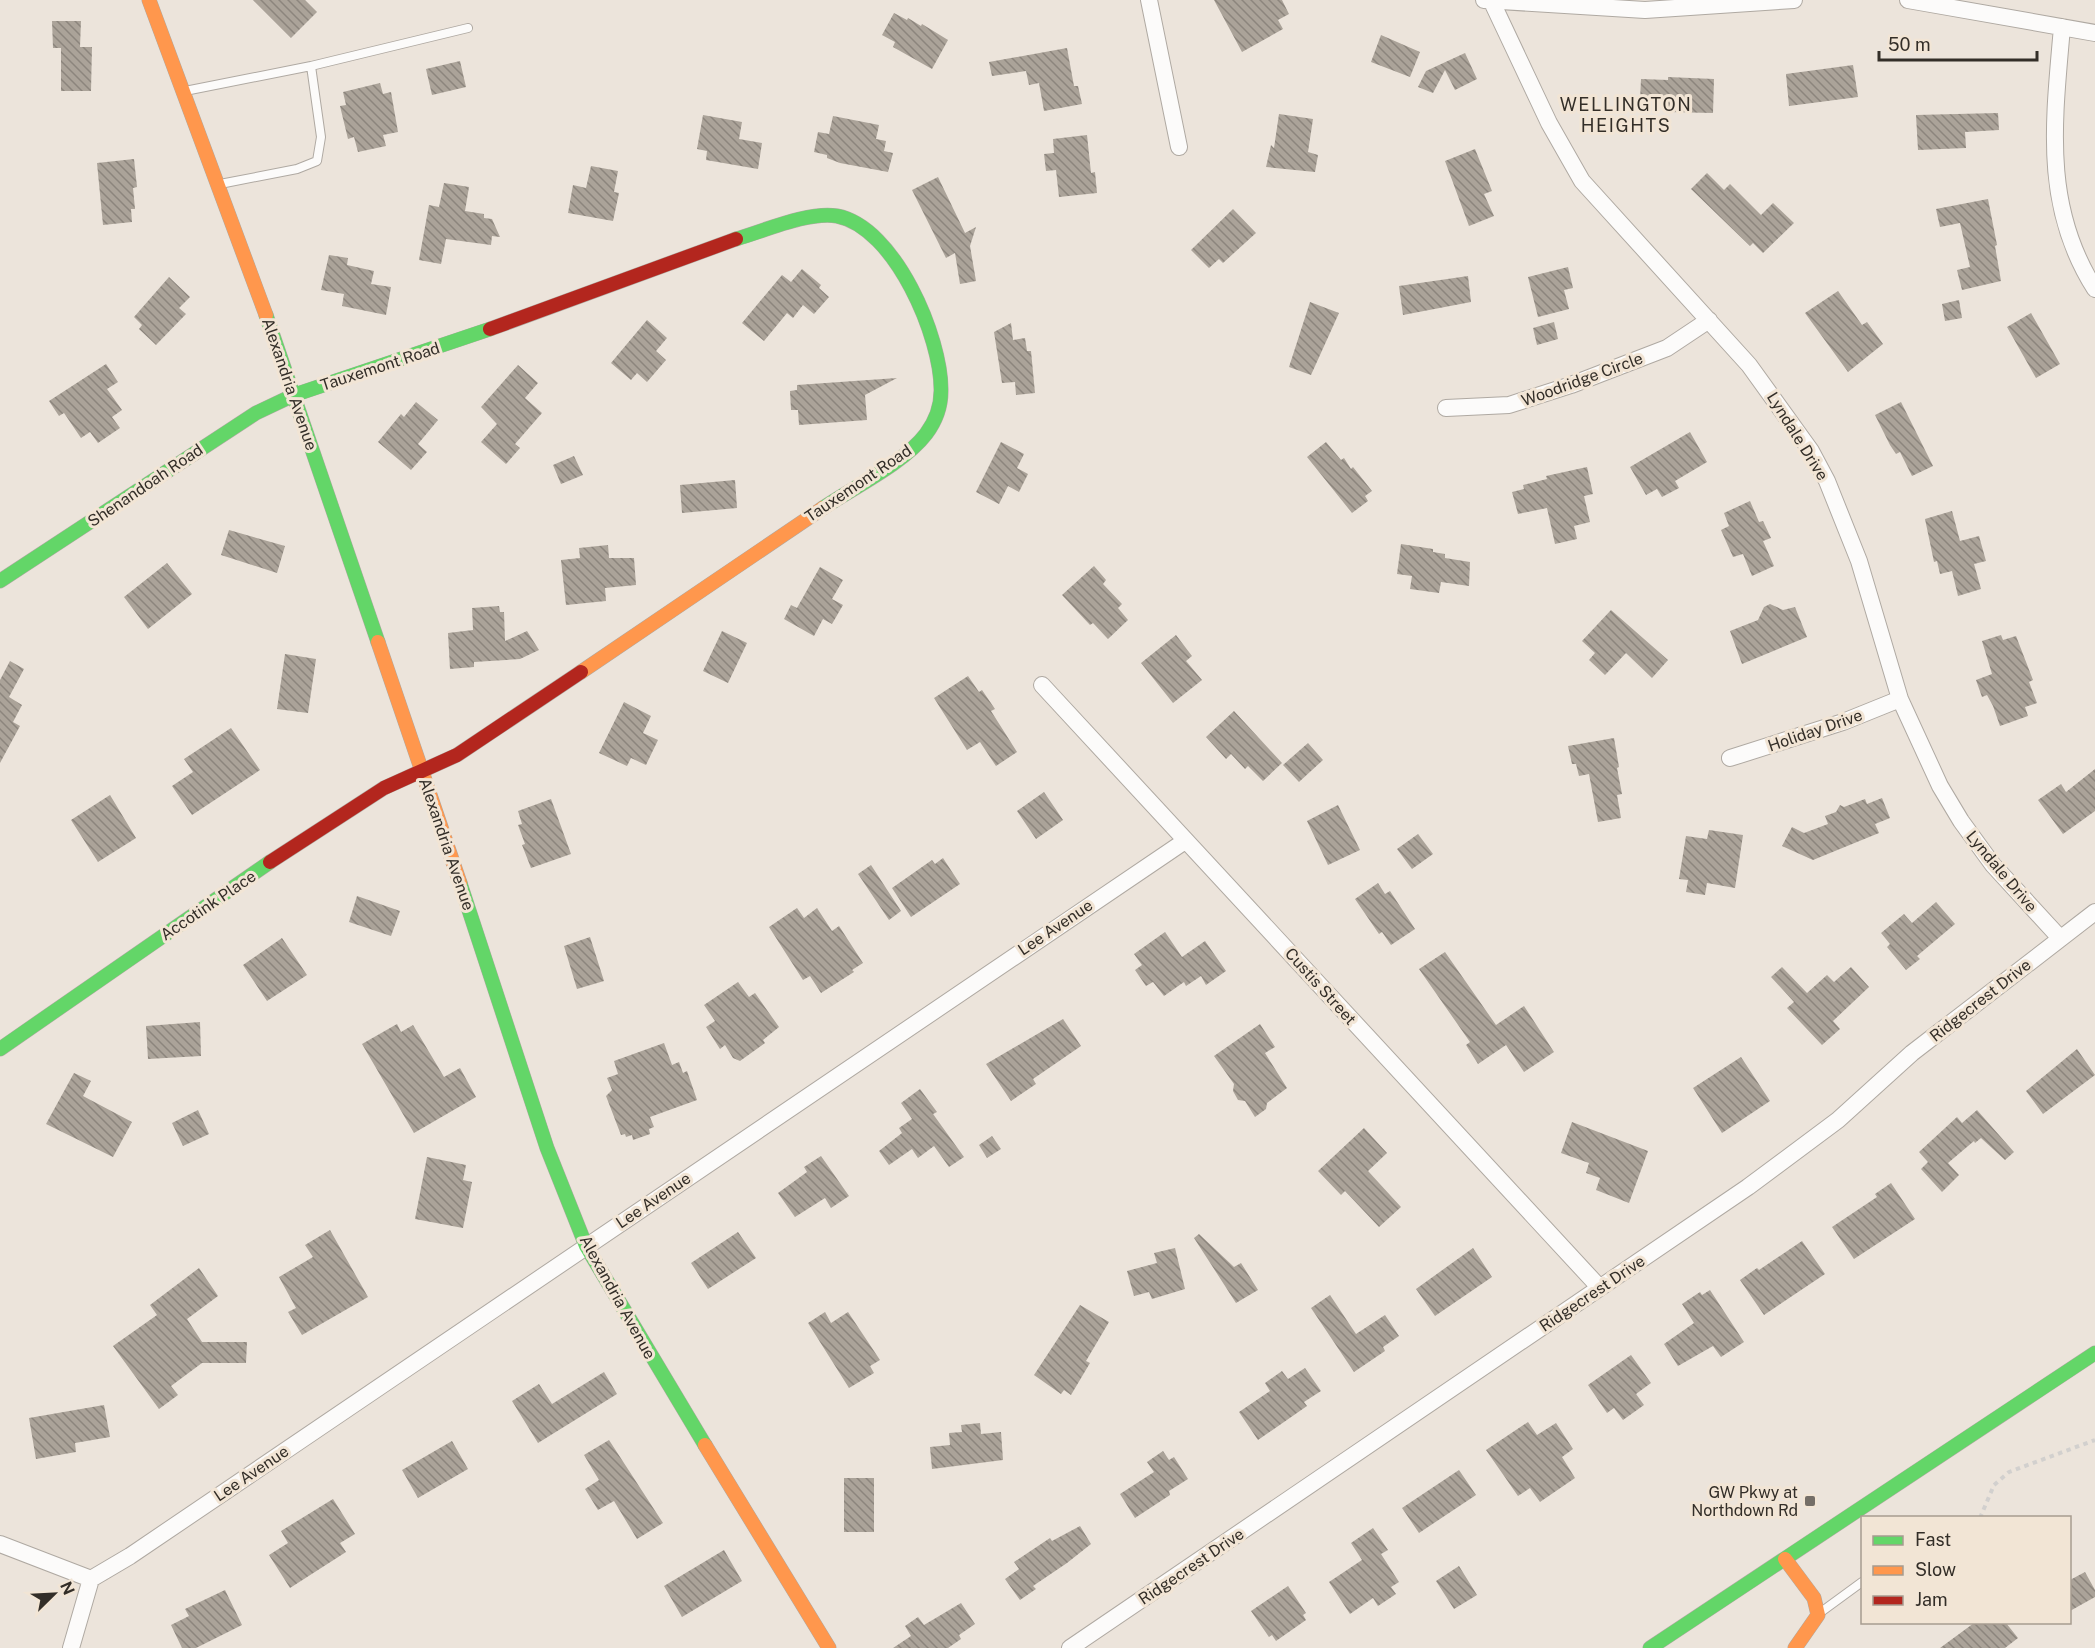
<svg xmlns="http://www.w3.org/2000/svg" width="2095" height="1648" font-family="'Public Sans',sans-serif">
<defs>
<pattern id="building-back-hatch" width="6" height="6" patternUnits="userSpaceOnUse" patternTransform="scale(1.5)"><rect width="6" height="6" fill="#aba399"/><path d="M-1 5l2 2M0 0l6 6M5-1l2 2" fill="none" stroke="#8c857d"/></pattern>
</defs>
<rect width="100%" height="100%" fill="#ece4db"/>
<path fill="url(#building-back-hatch)" d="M253,0H305L317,12L291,38Z
M1214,0H1282L1289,14L1278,20L1283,29L1242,52Z
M894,13L907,20L908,18L921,26L922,24L948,40L932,69L893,47L895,42L882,35Z
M52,21H81L80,47H92L91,91H61V48H53Z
M1381,35L1420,52L1410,77L1371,62Z
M1067,48L1074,86H1078L1082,104L1044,111L1039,83L1029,85L1026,71L992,76L989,62Z
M1465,53L1477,79L1455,90L1445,70L1433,93L1418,87L1426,71Z
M460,61L466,87L432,95L426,69Z
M1853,65L1858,97L1789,106L1786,74Z
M1668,77L1714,79L1713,113L1666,112L1667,101L1640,100L1641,79L1668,80Z
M380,83L383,94L391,92L398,132L383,135L386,146L358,152L354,137L348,139L340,106L346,105L343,92Z
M1998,113L1999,130L1965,132L1966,148L1918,150L1916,115Z
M1279,114L1313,119L1308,152L1318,155L1315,172L1266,167L1271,145L1274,148Z
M703,115L742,122L739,139L762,143L758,169L706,160L707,151L697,149Z
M833,116L879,125L876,139L886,141L884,151L893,153L888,172L840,163L827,158V155L814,152L818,132L829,134Z
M1087,135L1091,173L1095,172L1097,193L1059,197L1056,170L1046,171L1044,154L1054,153L1053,139Z
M1475,149L1492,191L1484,194L1494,216L1469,226L1445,161Z
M134,159L137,187L133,188L135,209H131L132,222L103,225L97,163Z
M591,166L618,171L614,192L619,193L613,221L568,213L573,185L586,188Z
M1707,173L1724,190L1730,184L1761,215L1773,203L1794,223L1763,253L1753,243L1750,246L1691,189Z
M938,177L965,233L976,227L970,246L976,281L960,284L955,253L946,258L912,190Z
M444,183L469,187L465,211L484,214V218L492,219L500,237L492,236L491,245L446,239L441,264L419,260L429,205L439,207Z
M1988,199L1997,245L1995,246L2001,281L1962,290L1957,270L1970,267L1960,223L1940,227L1936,209Z
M1233,209L1256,233L1223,263L1219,259L1209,268L1191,250Z
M329,255L348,258L347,265L374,271L371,284L391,287L386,315L342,306L344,294L321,290Z
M1568,267L1573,288L1564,290L1569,309L1538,317L1528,277Z
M802,269L821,285L819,288L829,297L814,314L803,305L793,318L787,313L764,341L742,323L782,275L791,282Z
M1468,276L1471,302L1403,315L1399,286Z
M169,277L190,297L179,308L186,314L156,345L139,329L142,325L134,317Z
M1838,291L1862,325L1867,322L1883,344L1848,372L1805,313Z
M1959,300L1962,318L1945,321L1942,304Z
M1310,302L1339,313L1311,375L1289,367Z
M2031,313L2060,364L2036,378L2007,327Z
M647,320L667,338L656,351L666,360L647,382L637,373L631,380L611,363Z
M1554,322L1558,339L1537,345L1533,328Z
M1011,323L1013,340L1025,338L1027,351H1031L1035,393L1016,395L1015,382L1002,383L994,332Z
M106,364L118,382L107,389L122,410L112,417L120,428L98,443L90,432L81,438L64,413L59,416L49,401Z
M518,365L538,383L525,398L542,413L515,444L520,448L506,464L481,442L497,424L481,407Z
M897,378L865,395L867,420L799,425L798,410H791L790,391L797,390V385Z
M416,402L438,420L418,444L427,452L411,470L378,442L401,414L404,417Z
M1901,402L1933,466L1912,476L1900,452L1896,454L1890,445L1875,415Z
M1690,432L1707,462L1675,481L1679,488L1662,497L1657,489L1646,495L1630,467Z
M1001,442L1024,454L1017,468L1028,474L1019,492L1008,486L999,504L976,492Z
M1326,442L1341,460L1344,458L1351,469L1353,467L1372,491L1365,496L1368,501L1352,513L1307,457Z
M574,456L583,475L561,484L553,465Z
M1587,467L1593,494L1584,496L1590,522L1574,526L1577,539L1555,544L1547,508L1518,514L1512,492L1524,489L1523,485L1547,479L1546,476Z
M735,480L737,508L682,513L680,485Z
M1750,501L1759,522L1763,521L1771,538L1763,541L1774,566L1752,576L1743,554L1733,557L1721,530L1729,526L1724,513Z
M1952,511L1960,541L1979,536L1986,561L1974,564L1981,589L1958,596L1952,571L1940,574L1937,561L1934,562L1925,519Z
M229,530L285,546L277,573L221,555Z
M1401,544L1433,549V552L1445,554V558L1470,562L1469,586L1441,582L1439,593L1410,589L1412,576L1397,574Z
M608,545L609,558H634L636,585L605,588L606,601L566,605L561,560L580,558L579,548Z
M167,563L192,594L148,629L124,597Z
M1094,566L1106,580L1103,584L1122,604L1118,608L1128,620L1108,639L1093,623L1090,625L1062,595Z
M820,567L843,580L832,599L843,605L832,624L823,619L814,636L784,619L791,605L797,608Z
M1770,604L1783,610L1795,607L1807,637L1742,664L1730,631L1758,620L1764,607Z
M499,606L500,612H504L505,641L527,631L539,650L520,659L474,662V667L450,669L448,633L473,630L472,608Z
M1611,610L1668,660L1652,678L1626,653L1605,675L1589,660L1595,653L1582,641Z
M722,631L747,643L728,683L703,671Z
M1176,635L1192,656L1186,661L1202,680L1173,703L1141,663Z
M2001,635L2003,640L2016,636L2033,680L2029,682L2037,703L2025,707L2028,716L2000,726L1993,706L1987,695L1982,697L1976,680L1992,674L1982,641Z
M285,654L316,659L308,713L277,709Z
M10,661L24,669L9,697L22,705L13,722L20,726L0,763V680Z
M968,676L979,692L982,690L995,709L991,711L1017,752L996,766L980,742L967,750L934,698Z
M624,702L651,716L643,733L658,740L646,765L631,758L627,766L599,753Z
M1234,711L1282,763L1263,781L1248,766L1245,769L1231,754L1226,759L1206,737Z
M231,728L260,770L192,815L172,786L193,772L184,759Z
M1614,738L1619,767L1617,768L1622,794L1617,795L1621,818L1598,822L1589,774L1579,776L1576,764H1572L1568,746Z
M1308,743L1323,760L1299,782L1283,765Z
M2095,769V811L2063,834L2038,800L2061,784L2066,792Z
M1044,792L1063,820L1036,839L1017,811Z
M110,795L136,838L98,862L71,820Z
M1882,798L1890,818L1875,824L1879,833L1813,860L1782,846L1792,827L1804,833L1828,824L1825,816L1836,812L1840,805L1844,807L1865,799L1867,804Z
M551,799L571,854L531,868L522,845L525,844L518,825L522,824L518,811Z
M1338,805L1360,850L1328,865L1307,821Z
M1709,830L1743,835L1735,888L1707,883L1705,895L1686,892L1688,880L1679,879L1686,836L1707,839Z
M1418,834L1433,854L1412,869L1397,849Z
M943,858L960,884L911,917L892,888L932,860L935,864Z
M871,865L901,911L889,920L858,874Z
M1378,883L1385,894L1390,891L1415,929L1391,945L1382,932L1379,934L1355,899Z
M357,896L400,911L391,936L349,922Z
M1936,902L1955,924L1917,956L1920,959L1906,970L1887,947L1890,944L1881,933L1904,914L1912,923Z
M797,908L804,918L817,908L832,931L839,926L863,963L852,970L854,972L821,993L810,976L803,980L769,927Z
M1165,932L1182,957L1205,941L1226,971L1206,985L1201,976L1186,986L1184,982L1164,996L1153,982L1146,986L1135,970L1142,965L1134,954Z
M590,937L604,981L577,989L564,946Z
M282,938L307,975L267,1001L243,965Z
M1445,952L1496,1025L1524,1006L1554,1052L1524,1072L1506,1045L1478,1064L1466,1045L1470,1042L1419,969Z
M1782,967L1807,993L1827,975L1834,982L1851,967L1869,987L1833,1021L1840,1029L1822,1045L1787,1008L1794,1002L1771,977Z
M738,982L749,997L755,993L779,1027L763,1040L765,1043L740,1061L733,1058L725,1045L720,1049L706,1027L715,1021L704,1005Z
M1063,1019L1081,1046L1033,1079L1036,1084L1011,1101L986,1064Z
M200,1022L201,1056L148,1059L146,1026Z
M397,1024L401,1032L413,1025L444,1077L460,1068L476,1097L414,1133L362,1044Z
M1260,1024L1275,1047L1265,1053L1287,1088L1267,1103L1266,1109L1255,1117L1245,1101L1238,1100L1233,1091L1234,1084L1214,1056Z
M664,1043L672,1065L679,1062L683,1073L687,1071L697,1100L650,1117L654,1127L649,1129L650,1134L633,1140L632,1135L626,1137L625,1134L621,1135L606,1096L612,1090L607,1078L618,1074L614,1061Z
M2077,1049L2095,1075L2043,1114L2026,1091Z
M1741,1057L1770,1101L1722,1133L1693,1088Z
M74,1073L91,1081L83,1096L132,1122L113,1157L46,1124Z
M920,1089L937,1112L933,1114L964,1157L949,1167L934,1146L918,1158L912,1149L889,1165L879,1151L902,1133L899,1128L912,1119L901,1103Z
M198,1110L209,1134L183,1146L172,1123Z
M1977,1110L2014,1152L2005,1160L1981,1138L1975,1143L1974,1141L1948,1163L1959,1175L1942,1192L1921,1169L1928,1162L1919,1152L1957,1117L1962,1123Z
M1572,1122L1648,1151L1629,1203L1596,1190L1600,1178L1586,1173L1589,1163L1561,1153Z
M1364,1128L1387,1153L1368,1171L1401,1207L1379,1227L1345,1191L1341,1195L1318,1171Z
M992,1136L1001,1149L987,1158L979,1145Z
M821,1156L849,1196L831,1208L825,1198L795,1217L778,1193L807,1172L804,1167Z
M427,1157L466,1165L463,1180L472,1182L463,1228L415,1219Z
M1891,1183L1915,1219L1854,1259L1832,1227L1877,1197L1875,1194Z
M330,1230L368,1297L302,1335L288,1312L296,1308L279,1277L313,1257L305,1245Z
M738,1232L756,1258L708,1289L691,1263Z
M1199,1234L1234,1267L1241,1263L1258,1290L1236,1303L1194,1238Z
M1802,1241L1825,1274L1764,1315L1740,1280L1757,1268L1759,1270Z
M1175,1248L1185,1289L1152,1299L1149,1292L1134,1296L1127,1271L1157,1263L1154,1253Z
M1473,1248L1492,1277L1435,1316L1416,1289Z
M199,1268L218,1296L187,1319L202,1342H247L246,1363H202L171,1386L178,1395L159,1409L113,1346L157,1315L150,1305Z
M1710,1290L1744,1342L1721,1357L1713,1346L1678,1366L1664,1344L1694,1323L1682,1304L1700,1292L1702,1295Z
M1330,1295L1356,1334L1385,1315L1399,1336L1383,1347L1385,1351L1354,1372L1311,1308Z
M1080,1305L1109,1322L1086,1361L1090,1363L1071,1395L1064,1390L1061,1394L1034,1375Z
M825,1312L831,1323L848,1312L880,1360L870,1366L874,1373L849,1388L808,1323Z
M1631,1355L1651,1383L1636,1394L1644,1405L1623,1420L1614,1408L1607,1413L1588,1385Z
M1305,1368L1321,1391L1304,1402L1307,1406L1258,1440L1239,1412L1270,1391L1265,1383L1282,1371L1288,1379Z
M604,1372L617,1394L538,1443L512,1401L539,1384L552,1404Z
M104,1405L110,1437L75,1443L76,1452L36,1459L29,1418Z
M1528,1422L1537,1435L1556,1423L1573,1449L1562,1457L1575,1478L1540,1502L1530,1488L1518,1496L1486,1450Z
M980,1423L981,1434L1001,1432L1003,1460L932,1469L930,1447L950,1445L949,1433L962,1432L961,1425Z
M609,1440L663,1523L637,1539L614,1501L598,1510L585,1489L599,1480L584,1455Z
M452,1441L468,1469L418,1498L402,1470Z
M1163,1451L1169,1460L1174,1457L1188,1479L1169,1491L1170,1495L1135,1518L1120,1494L1154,1472L1147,1462Z
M1459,1470L1476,1495L1419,1533L1402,1508Z
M844,1478H874V1532H844Z
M333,1499L355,1534L340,1543L346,1552L290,1588L269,1555L288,1543L281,1531Z
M1080,1526L1091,1544L1067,1563L1033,1586L1036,1589L1020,1600L1005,1579L1019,1569L1014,1562L1050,1538L1052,1541Z
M1373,1528L1388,1550L1381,1554L1399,1582L1391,1587L1396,1594L1378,1606L1373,1598L1350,1614L1329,1582L1362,1560L1351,1543Z
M724,1550L742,1581L682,1617L664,1586Z
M1459,1566L1477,1595L1454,1609L1436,1581Z
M2085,1572L2095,1590V1597L2070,1611V1580Z
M1288,1586L1306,1613L1303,1615L1306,1620L1276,1641L1272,1635L1269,1637L1251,1611Z
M225,1590L242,1625L196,1648H182L171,1625L189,1616L185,1609Z
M961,1603L975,1624L959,1635L961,1639L948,1648H893L911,1636L905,1626L918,1617L924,1625Z
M1974,1623H2006L2018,1638L2005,1648H1940Z"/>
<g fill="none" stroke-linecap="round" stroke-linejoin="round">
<g stroke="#afa9a2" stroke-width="10">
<path id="lane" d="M185,91L311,66
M220,184L297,169L317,161L321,137L311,66L468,28
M1821,1612L1862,1582"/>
</g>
<g stroke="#afa9a2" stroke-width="18">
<path id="street" d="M1149,0L1179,147
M1484,0L1645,10L1794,0
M1491,0L1549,123L1582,181L1749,365L1811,451L1827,481L1859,561L1900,699L1940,786L1961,821L1993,865L2060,938
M1908,0L2095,33
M2062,27C2054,121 2042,206 2095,289
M1446,408L1509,405L1571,385L1667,348L1709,320
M1042,685L1600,1288
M1730,758L1843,722L1900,699
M0,1544L91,1579
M71,1648L91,1579L130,1556L1185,841
M1070,1648L1748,1187L1838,1120L1912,1053L2095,912"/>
</g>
<g stroke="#afa9a2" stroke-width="15">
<path id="fast" d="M736,239C764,231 809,211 837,216C895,227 942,338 941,391C941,406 935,422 926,434C904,463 854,487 823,508
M266,315L378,642
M0,581L256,413L294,395L490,329
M460,883L547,1148L586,1246L705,1445
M0,1049L270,862
M1650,1648L2095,1353"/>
</g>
<g stroke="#afa9a2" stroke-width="15">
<path id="slow" d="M149,0L266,315
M378,642L460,883
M581,672L823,508
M705,1445L829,1648
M1785,1559L1814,1598L1818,1615L1795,1648"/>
</g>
<g stroke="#afa9a2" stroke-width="15">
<path id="jam" d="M490,329L736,239
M270,862L384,788L457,755L581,672"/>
</g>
<path stroke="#d2d0ce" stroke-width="4" stroke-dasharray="4.5 4.5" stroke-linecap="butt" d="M1980,1518L1994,1485L2009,1472L2095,1440"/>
<use href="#lane" stroke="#fcfbfa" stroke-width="8"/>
<use href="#street" stroke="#fcfbfa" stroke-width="16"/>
<use href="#fast" stroke="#63d668" stroke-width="14"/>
<use href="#slow" stroke="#ff974d" stroke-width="14"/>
<use href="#jam" stroke="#b3261e" stroke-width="14"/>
</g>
<rect fill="#746e67" stroke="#f2e5d5" stroke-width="2" x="1804" y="1495" width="12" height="12" rx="3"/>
<g text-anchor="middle" stroke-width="6" stroke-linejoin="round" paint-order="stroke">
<g font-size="16" fill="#332e28" stroke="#f2e5d5">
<text transform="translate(380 366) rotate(-18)" y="6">Tauxemont Road</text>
<text transform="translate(1582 379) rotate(-20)" y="6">Woodridge Circle</text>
<text transform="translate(290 384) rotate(71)" y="6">Alexandria Avenue</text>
<text transform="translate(1798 436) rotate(58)" y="6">Lyndale Drive</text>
<text transform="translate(858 483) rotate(-34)" y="6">Tauxemont Road</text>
<text transform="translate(145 485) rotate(-34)" y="6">Shenandoah Road</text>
<text transform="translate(1815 730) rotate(-19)" y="6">Holiday Drive</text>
<text transform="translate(447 844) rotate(71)" y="6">Alexandria Avenue</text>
<text transform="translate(2002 871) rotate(50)" y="6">Lyndale Drive</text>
<text transform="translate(208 905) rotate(-34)" y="6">Accotink Place</text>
<text transform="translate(1055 927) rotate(-34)" y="6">Lee Avenue</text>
<text transform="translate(1321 986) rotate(48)" y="6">Custis Street</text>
<text transform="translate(1980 1000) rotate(-38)" y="6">Ridgecrest Drive</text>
<text transform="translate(653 1200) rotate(-34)" y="6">Lee Avenue</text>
<text transform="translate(1592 1293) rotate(-34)" y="6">Ridgecrest Drive</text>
<text transform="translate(618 1297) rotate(61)" y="6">Alexandria Avenue</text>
<text transform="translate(251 1473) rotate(-34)" y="6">Lee Avenue</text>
<text transform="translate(1191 1566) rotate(-34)" y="6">Ridgecrest Drive</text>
</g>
<g font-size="16" fill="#332e28" stroke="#f2e5d5" text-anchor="end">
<text x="1798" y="1498">GW Pkwy at<tspan x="1798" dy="18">Northdown Rd</tspan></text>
</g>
<g font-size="18" letter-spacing="1.5" fill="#332e28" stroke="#f2e5d5">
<text x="1626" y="111">WELLINGTON<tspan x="1626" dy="21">HEIGHTS</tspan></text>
</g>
</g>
<rect x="1861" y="1516" width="210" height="108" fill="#f2e5d5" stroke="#a69c90" stroke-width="1.5"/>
<rect x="1873" y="1536" width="30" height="9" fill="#63d668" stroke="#a69c90" stroke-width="1.5"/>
<text x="1915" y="1546" font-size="18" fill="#332e28">Fast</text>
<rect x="1873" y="1566" width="30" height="9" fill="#ff974d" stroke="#a69c90" stroke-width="1.5"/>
<text x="1915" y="1576" font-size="18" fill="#332e28">Slow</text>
<rect x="1873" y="1596" width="30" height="9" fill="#b3261e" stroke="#a69c90" stroke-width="1.5"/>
<text x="1915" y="1606" font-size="18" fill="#332e28">Jam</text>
<g transform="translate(54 1594) rotate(66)" stroke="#f2e5d5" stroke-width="4.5" paint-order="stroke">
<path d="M0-4.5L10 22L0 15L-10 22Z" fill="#332e28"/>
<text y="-9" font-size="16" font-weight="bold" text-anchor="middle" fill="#332e28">N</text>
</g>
<path d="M1879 51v9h158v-9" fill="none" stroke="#332e28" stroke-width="3"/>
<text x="1888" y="51" font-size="18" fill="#332e28" stroke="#f2e5d5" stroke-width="4.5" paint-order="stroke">50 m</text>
</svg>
